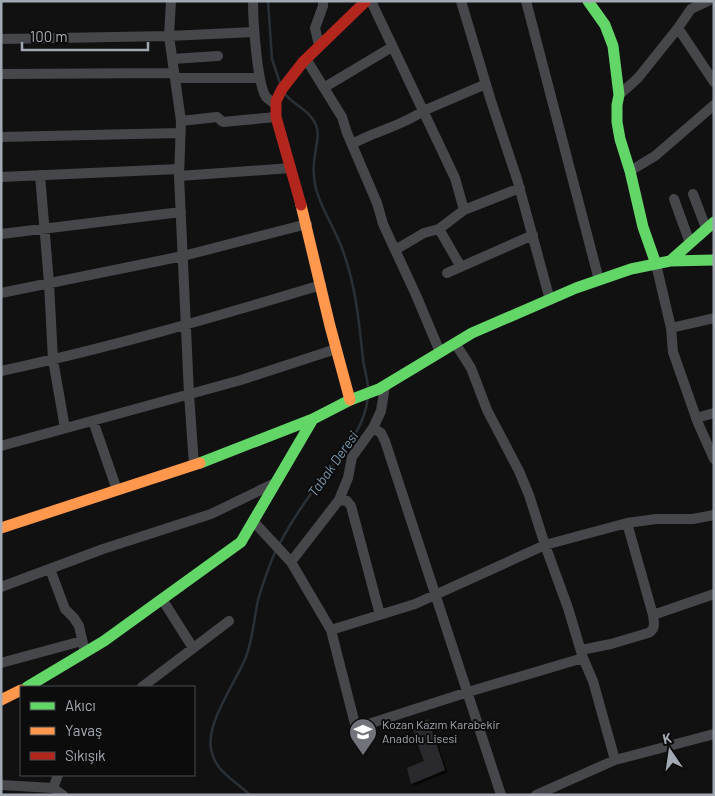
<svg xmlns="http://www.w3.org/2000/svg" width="715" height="796" font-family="Barlow,sans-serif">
<defs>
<filter id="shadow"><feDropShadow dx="2.5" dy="2.5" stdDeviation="0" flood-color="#0009"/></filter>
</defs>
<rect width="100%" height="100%" fill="#111112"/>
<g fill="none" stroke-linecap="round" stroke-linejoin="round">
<path stroke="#2a3136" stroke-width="2.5" d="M268,1L272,59L280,83
M284,93C293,105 310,110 316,125C320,135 316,144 315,155C313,166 313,177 316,189C321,208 336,231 343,251C356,287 359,322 363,359C364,369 368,379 368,389
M279,545C291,521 307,499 323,477C343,451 364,431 368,397
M250,795C235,780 215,772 211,749C206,722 236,682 246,657C253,638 254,619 258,600C263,583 269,566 276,550"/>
</g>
<path fill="#2c2c2d" filter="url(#shadow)" d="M428,719L445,770L411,784L407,768L424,761L411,725Z"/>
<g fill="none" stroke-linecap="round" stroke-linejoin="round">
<path stroke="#46474a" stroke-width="10" d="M171,1L169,36L181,121L179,176L189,394L194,465
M253,1C253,20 257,84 266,97C269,100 272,102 275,104
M371,1L455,178L464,210
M461,1L491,101L517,179L550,300
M526,1L599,280
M678,28L714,82
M1,39L169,36L254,32
M319,45L315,28L323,6V1
M172,59L218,56
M306,59L342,117L347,133L377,203L383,224L416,295L440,352
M1,74L174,73
M175,78H260
M325,87L392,47
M619,95L638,78L678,28L691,9L708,1
M181,121L217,117L223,122L276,117
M1,137L180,133
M352,144C375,131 402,126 423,111L486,84
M630,171L655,156L714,105
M40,175L49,283L53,360L65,428
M179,176L291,168
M1,177L179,169
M693,194L706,228
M674,199L690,243
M439,229L461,267
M1,234L181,212
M395,250L424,233L439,229L464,210L520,188
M656,264L671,328L673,352L698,423L714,459
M447,273L533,235
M1,293L183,256L307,224
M671,328L714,318
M455,343L471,368L487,410L519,471L529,495L545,545L568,608L583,658L593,681L615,760
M1,371C109,348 215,317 321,285
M696,418L714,413
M93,421L117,490
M373,428L381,433L385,441L501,795
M1,446L241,380L336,349
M339,500L347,501L351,506L380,615
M253,521L291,562L331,630L356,728L468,692L583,658
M291,562L339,500L348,478L352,457L373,428L381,411L385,386
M50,569L65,609L74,618L79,626L85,652
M1,587L103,549L211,514L275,483
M162,599L193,648
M653,615L714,594
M331,630L415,604L545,545L627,523L656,519H693L714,515
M581,650L611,644L648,633C656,629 654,623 653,615L627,523
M1,663L82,641
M142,687L229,621
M1,785L53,788L63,795
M53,788L58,775
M536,795L615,760L714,734"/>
<path stroke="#63d668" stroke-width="11" d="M588,1L605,25L613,46L619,95L617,105V122L620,139L630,171L643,227L656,264
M670,261L714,222
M200,463L313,419L350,400L379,389L472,333L576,288L631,269L670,261L714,260
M27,687L104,641L241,542L313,419"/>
<path stroke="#ff974d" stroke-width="11" d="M301,205L330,326L350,400
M1,528L200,463
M1,700L21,690"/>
<path stroke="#b3261e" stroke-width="11" d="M301,205L276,117V101L282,89L303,62L366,1"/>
</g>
<defs>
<g id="school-pin" transform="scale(1.4375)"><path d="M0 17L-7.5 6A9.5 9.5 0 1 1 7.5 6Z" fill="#70747a" stroke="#0c0c0d"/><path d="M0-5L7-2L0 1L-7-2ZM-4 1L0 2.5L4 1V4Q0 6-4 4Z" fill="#fff"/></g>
</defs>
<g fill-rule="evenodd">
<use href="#school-pin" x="363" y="732"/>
</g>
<g text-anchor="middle" stroke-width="4" stroke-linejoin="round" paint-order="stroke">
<g font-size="12" fill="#a3a9b2" stroke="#0c0c0d" text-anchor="start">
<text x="382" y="729">Kozan Kazım Karabekir<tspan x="382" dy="14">Anadolu Lisesi</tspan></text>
</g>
<g font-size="14" font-style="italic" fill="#7c99ac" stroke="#0c0c0d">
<text transform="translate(333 464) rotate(-55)" y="5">Tabak Deresi</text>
</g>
</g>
<rect width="715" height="796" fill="none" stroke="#a3a9b2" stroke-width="5"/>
<rect x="20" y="686" width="175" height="90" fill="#0c0c0d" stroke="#484b4f"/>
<rect x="30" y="702" width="25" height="8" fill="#63d668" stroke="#484b4f"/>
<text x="65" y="711" font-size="15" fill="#a3a9b2">Akıcı</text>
<rect x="30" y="727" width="25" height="8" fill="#ff974d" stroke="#484b4f"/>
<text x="65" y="736" font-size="15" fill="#a3a9b2">Yavaş</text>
<rect x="30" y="752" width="25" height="8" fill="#b3261e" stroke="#484b4f"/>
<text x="65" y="761" font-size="15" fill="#a3a9b2">Sıkışık</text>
<g transform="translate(670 751) rotate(347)" stroke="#0c0c0d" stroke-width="4" paint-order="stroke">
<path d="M0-4L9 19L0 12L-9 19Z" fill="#a3a9b2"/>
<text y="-8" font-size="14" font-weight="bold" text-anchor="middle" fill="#a3a9b2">K</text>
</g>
<path d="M22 42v8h126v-8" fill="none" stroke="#a3a9b2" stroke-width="2.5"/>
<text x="30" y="42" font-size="15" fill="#a3a9b2" stroke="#0c0c0d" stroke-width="4" paint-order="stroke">100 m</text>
</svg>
